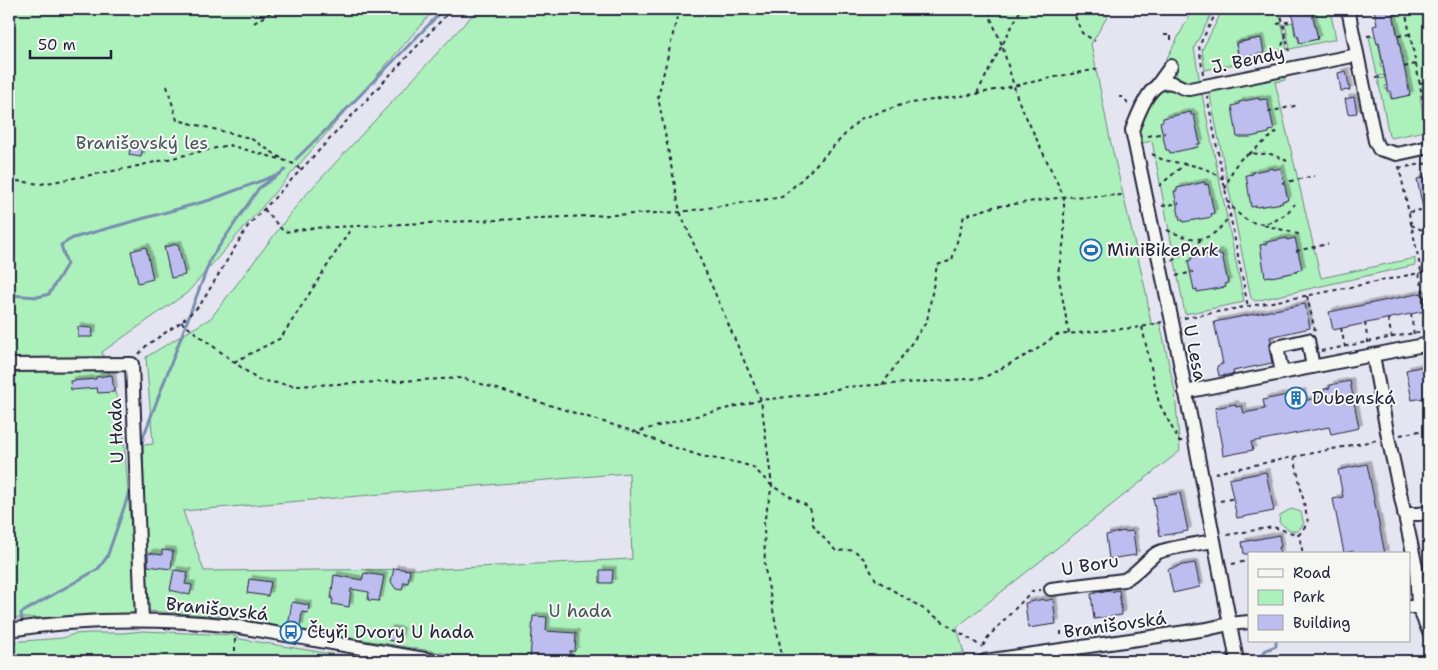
<svg xmlns="http://www.w3.org/2000/svg" width="1438" height="670" font-family="'Shantell Sans',sans-serif">
<defs>
<filter id="shadow"><feDropShadow dx="3.5" dy="-3.5" stdDeviation="0" flood-color="#0004"/></filter>
</defs>
<rect width="100%" height="100%" fill="#e5e5f1"/>
<filter id="ink" filterUnits="userSpaceOnUse"><feTurbulence type="fractalNoise" baseFrequency=".02" numOctaves="2"/><feDisplacementMap in="SourceGraphic" scale="10" xChannelSelector="R" yChannelSelector="G"/><feConvolveMatrix kernelMatrix="1 2 1 2 8 2 1 2 1" color-interpolation-filters="sRGB"/></filter>
<g filter="url(#ink)">
<path fill="#acf0bb" stroke="#67897b" fill-rule="evenodd" d="M9,9H435L187,293L102,352L122,414L138,617L9,618Z
M478,9H1112L1091,44L1110,139L1146,292L1151,324L1160,323L1175,392L1180,451L957,627L964,653L885,661H497L473,658L219,616L147,611L143,445L153,444L146,357L211,318L301,200ZM629,473L632,559L439,569L204,571L183,511Z
M1193,9H1214L1194,48L1200,83L1186,84L1176,77L1177,67L1166,60Z
M1223,9H1279L1287,49L1264,53L1260,38L1235,42L1240,63L1205,70L1202,50Z
M1391,9H1429V120L1424,95H1420L1425,131L1391,138L1389,136L1378,79L1385,78L1387,85L1385,86C1385,90 1390,94 1391,99L1410,95L1402,58H1400V47L1394,15H1392Z
M1330,10L1336,39L1290,49L1285,24L1293,22L1295,36H1297L1299,43L1317,39L1313,13Z
M1374,36L1375,38H1377L1382,63H1380L1381,68L1383,67L1384,75L1379,76L1377,75L1369,37Z
M1284,74L1285,80L1275,82L1321,278L1415,258V265L1255,301L1251,298L1209,91Z
M1172,90L1187,96L1202,94L1244,302L1185,314L1152,141L1138,144L1137,124L1149,105L1162,91Z
M1291,509L1301,512C1302,515 1302,519 1304,523L1298,531C1290,532 1285,527 1279,522L1280,515Z
M143,631L233,635L240,639L374,661H9V642L63,638L74,634L89,633H123Z"/>
<g fill="none" stroke-linecap="round" stroke-linejoin="round">
<path stroke="#778dad" stroke-width="3" d="M296,159L335,121L444,9
M9,295L38,297L49,294L67,264L61,245L73,238L210,200L274,176
M141,447L144,435L211,258L259,188L285,170
M23,626L21,613L98,569L107,557L126,502L131,484
M1258,661L1266,650L1276,646V641"/>
</g>
<path fill="#bdbdef" stroke="#22223b" filter="url(#shadow)" d="M1291,9H1311L1318,39L1300,43L1298,35L1296,36Z
M1374,9H1392L1410,95L1392,99L1390,91H1388L1379,43L1377,44L1373,26L1377,25Z
M1261,38L1264,53L1239,58L1236,43Z
M1346,71L1350,90L1341,91L1338,73Z
M1354,97L1357,113L1348,114L1345,99Z
M1259,98V100L1267,99L1274,130L1269,131V133L1250,137H1237L1232,106L1239,104V102Z
M1191,112V115H1194L1200,144H1197L1198,147L1170,153L1169,150H1166L1160,122L1163,121V118Z
M131,144L143,146L141,157L129,155Z
M1273,168V170L1281,168L1288,200L1282,201L1283,203L1257,207V206L1251,207L1246,175L1253,174V172Z
M1429,177V218H1425L1417,179Z
M1205,182V185L1208,184L1214,213L1211,214L1212,217L1183,222V220H1180L1174,191H1177V188Z
M1287,238V240L1295,238L1302,269L1296,271L1297,272L1271,277V276L1265,277L1260,245L1267,244V242Z
M178,244L185,275L171,278L164,247Z
M146,247L153,279L138,283L131,251Z
M1219,252V255L1222,254L1228,283L1225,284L1226,287L1197,292V289L1194,290L1188,261L1191,260V258Z
M1422,293L1425,311L1333,330L1329,312Z
M1305,304L1310,328L1270,337L1271,342L1269,348L1272,363L1233,371L1234,374L1219,376L1217,366L1223,364L1214,322Z
M78,327L93,328L92,337H78Z
M1429,365V397L1412,400L1406,370Z
M112,375L114,392L98,393L97,388L71,390L70,381L96,379V377Z
M1350,381L1359,428L1331,434L1329,427L1251,442L1253,450L1223,456L1222,447H1223L1219,426H1217L1215,408L1235,404L1236,407L1242,406L1244,413L1265,409L1263,400L1302,392L1304,401L1325,396L1324,389L1330,388V385Z
M1367,464L1385,554H1354V551L1344,553L1333,499L1343,497L1338,470Z
M1266,472L1274,511L1237,518L1229,479Z
M1180,493L1188,531L1160,536L1153,498Z
M1124,531V532L1133,531L1136,555L1109,559L1106,535Z
M1279,535L1281,547H1279L1280,554H1244L1242,542Z
M162,550L173,551L171,569L148,566V553L162,555Z
M1195,563L1200,587L1173,593L1168,569L1177,567V566Z
M394,568L410,570L408,583L404,582L402,590L396,589L391,582Z
M174,570L188,572L185,584L192,585L190,595L170,590Z
M600,570H613L612,583H600Z
M364,573L384,576L379,601L368,600L369,592L351,589L349,607L332,604L333,599H331L334,575L362,580Z
M249,579L271,582L268,596L247,593Z
M1109,590L1110,592L1119,590L1122,615L1094,619L1091,594Z
M1044,599V601L1053,599L1056,624L1028,628L1025,603Z
M292,602L309,605L308,613L302,612L300,628L288,626Z
M533,616L547,617L546,631L576,633L575,651H570V656H552L551,661L530,660Z
M389,629L401,631L399,642L388,640Z"/>
<g fill="none" stroke-linecap="round" stroke-linejoin="round">
<g stroke="#22223b" stroke-width="16">
<path id="minor" d="M1348,9L1375,141L1379,149L1397,154L1429,147
M1158,84L1171,66
M1373,355L1388,437L1416,567L1418,606L1429,632
M9,365L132,364L142,620
M1282,373L1277,347L1308,340L1313,367
M1185,392L1429,344
M1404,514H1419L1429,512
M1051,589L1124,580C1138,573 1145,561 1157,553C1165,548 1202,543 1214,541
M1409,607H1429
M9,630C85,618 158,618 234,626L436,661
M985,661L1207,629L1229,624L1249,622
M1237,661L1174,331L1132,130C1138,116 1150,76 1172,83C1180,85 1181,89 1190,89L1357,55"/>
</g>
<path stroke="#22223b" stroke-width="2" stroke-dasharray="4 4" stroke-linecap="butt" d="M679,9L658,97L680,212L761,400L772,486L764,522L765,569L783,661
M1072,9L1082,33L1095,41
M1280,9L1289,51
M1405,9L1429,131
M1312,11L1328,9
M254,23L276,9
M1277,24L1292,21
M1164,35H1171V44
M1367,36L1374,35
M1398,36L1410,34
M1279,53L1286,36
M1404,67L1416,64
M1203,74L1199,46L1218,9
M1376,78L1385,76
M1425,82L1429,76
M1420,83L1429,81
M167,86L177,120L250,138L281,158
M977,93L1021,9
M1207,96L1248,307
M1119,97H1123L1129,104
M1268,112L1299,105
M1148,136L1165,133
M1152,154L1163,160L1185,164
M1249,154L1279,130
M1399,166L1421,271
M1399,168L1429,163
M9,180L41,184L129,168L229,145L283,160L294,164L301,170
M1282,183L1314,176
M1159,186L1185,164C1199,166 1211,170 1223,179
M1225,189C1230,177 1235,159 1249,154C1252,153 1258,154 1261,154C1272,153 1277,156 1287,161
M1227,201C1233,207 1239,216 1247,220C1266,229 1283,219 1295,204
M1162,206L1179,203
M264,209L284,232L312,228L680,212L782,197L803,178L860,119L904,104L976,94L1060,76L1099,69
M1409,212L1427,209
M1264,225L1302,235
M1411,225L1429,233
M1167,230C1197,243 1211,244 1230,215
M1296,251L1328,244
M1172,261L1202,239
M1419,273L1429,319L1421,332
M1176,276L1193,272
M1307,296L1315,331
M1411,314L1414,335
M1184,318L1316,294L1429,271
M1388,319L1392,338
M181,322L258,380L296,386L462,378L636,432L680,420L761,400L821,393L845,387L983,378L1036,350L1056,335L1142,327L1162,322
M1365,323L1368,343
M1142,327L1159,403L1179,441H1183
M1341,328L1345,347
M1069,334L1058,273L1064,240V197L1124,195
M1321,351L1429,330
M139,354L147,345L181,322L200,305L248,226L452,9
M234,362L281,338L352,227
M882,385L927,321L937,265L952,260L964,216L993,207L1064,197L1018,100L1002,45L987,9
M637,433L670,446L701,456L739,463L753,467L772,486L809,507L812,514V523L820,534L836,551L854,550L864,559L876,580L922,608L982,647
M1400,435L1429,429
M1294,456L1308,522L1299,535L1303,554
M1215,473L1377,440
M1220,501L1236,498
M1227,535L1273,527L1299,535
M1422,541L1429,539
M1232,564L1248,561
M1090,627L1091,632
M1061,631V635
M235,639V661
M983,646L988,637L1032,591L1041,590"/>
<use href="#minor" stroke="#f6f6f2" stroke-width="12"/>
</g>
</g>
<defs>
<g id="stadium-ring" transform="scale(1.125)"><circle r="9.5" fill="#f6f6f2" stroke="#1f6fb2" stroke-width="1.5"/><path d="M0-5a6.5 5 0 1 0 0 10a6.5 5 0 1 0 0-10ZM-3.5-1.8h7v3.6h-7Z" fill="#1f6fb2"/></g>
<g id="building-ring" transform="scale(1.125)"><circle r="9.5" fill="#f6f6f2" stroke="#1f6fb2" stroke-width="1.5"/><path d="M-4-6H4V6H1V3H-1V6H-4ZM-2.5-4.3h1.7v1.8h-1.7ZM.8-4.3h1.7v1.8H.8ZM-2.5-1h1.7V.8h-1.7ZM.8-1h1.7V.8H.8Z" fill="#1f6fb2"/></g>
<g id="bus-ring" transform="scale(1.125)"><circle r="9.5" fill="#f6f6f2" stroke="#1f6fb2" stroke-width="1.5"/><path d="M-5-6H5V4H4V6H2V4H-2V6H-4V4H-5ZM-3.5-4V0h7V-4ZM-3.5 1.2v1.5H-2V1.2ZM2 1.2v1.5H3.5V1.2Z" fill="#1f6fb2"/></g>
</defs>
<g fill-rule="evenodd">
<use href="#stadium-ring" x="1091" y="250"/>
<use href="#building-ring" x="1296" y="398"/>
<use href="#bus-ring" x="291" y="632"/>
</g>
<g text-anchor="middle" stroke-width="4" stroke-linejoin="round" paint-order="stroke">
<g font-size="18" fill="#22223b" stroke="#f6f6f2">
<text transform="translate(1248 60) rotate(-12)" y="6">J. Bendy</text>
<text transform="translate(1195 353) rotate(79)" y="6">U Lesa</text>
<text transform="translate(116 431) rotate(-92)" y="6">U Hada</text>
<text transform="translate(1090 565) rotate(-9)" y="6">U Boru</text>
<text transform="translate(217 609) rotate(6)" y="6">Branišovská</text>
<text transform="translate(1115 625) rotate(-8)" y="6">Branišovská</text>
</g>
<g font-size="18" fill="#44565b" stroke="#f6f6f2">
<text x="142" y="149">Branišovský les</text>
<text x="580" y="617">U hada</text>
</g>
<g font-size="18" fill="#22223b" stroke="#f6f6f2" text-anchor="start">
<text x="1107" y="256">MiniBikePark</text>
<text x="1312" y="404">Dubenská</text>
<text x="307" y="638">Čtyři Dvory U hada</text>
</g>
</g>
<rect width="1438" height="670" fill="none" stroke="#f6f6f2" stroke-width="30"/>
<rect x="15" y="15" width="1408" height="640" fill="none" stroke="#22223b" stroke-width="2" filter="url(#ink)"/>
<rect x="1248" y="552" width="162" height="90" fill="#f6f6f2" stroke="#a1a1a9"/>
<rect x="1258" y="569" width="25" height="8" fill="#f6f6f2" stroke="#a1a1a9"/>
<text x="1293" y="578" font-size="15" fill="#22223b">Road</text>
<rect x="1258" y="590" width="25" height="15" fill="#acf0bb" stroke="#a1a1a9"/>
<text x="1293" y="602" font-size="15" fill="#22223b">Park</text>
<rect x="1258" y="615" width="25" height="15" fill="#bdbdef" stroke="#a1a1a9"/>
<text x="1293" y="628" font-size="15" fill="#22223b">Building</text>
<path d="M30 50v8h81v-8" fill="none" stroke="#22223b" stroke-width="2.5"/>
<text x="38" y="50" font-size="15" fill="#22223b" stroke="#f6f6f2" stroke-width="4" paint-order="stroke">50 m</text>
</svg>
